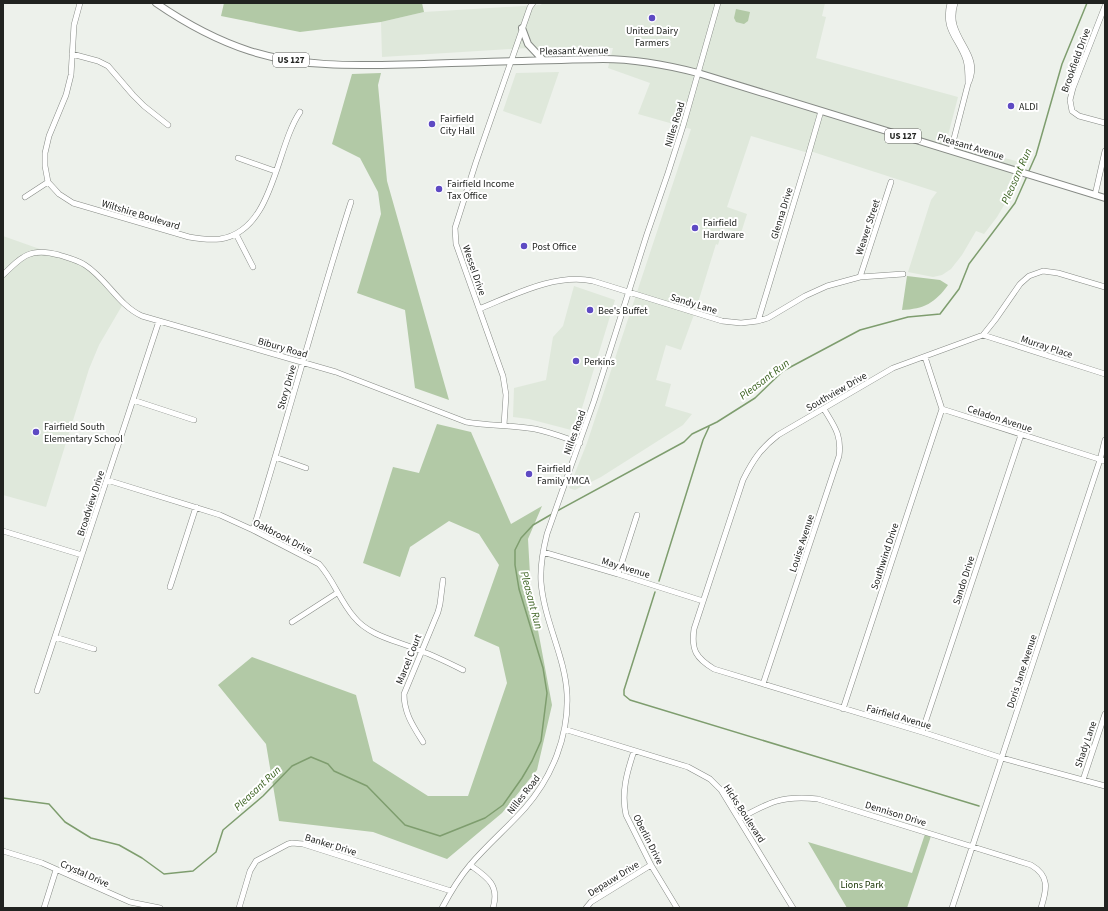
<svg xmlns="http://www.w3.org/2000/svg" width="1108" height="911" font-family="'Source Sans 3',sans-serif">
<rect width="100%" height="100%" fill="#edf1eb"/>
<path fill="#dfe8db" d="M542,3H825L822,16L826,17L816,58L958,97L946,143L1024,163L1016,185L997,217L984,234L976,231L962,255L951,269L942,275L933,277L908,272L931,200L937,192L813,152H805L751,136L727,207L747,214L741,233L723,228L718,245L716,244L696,309L681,350L666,345L656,380L671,384L665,406L692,414L683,425L601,477L575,490L569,488L587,443L691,129L638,114L650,83L608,68L613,48L543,47L382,57L381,22L424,12L541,5Z
M559,72L541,124L503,111L516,73Z
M3,236L85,265L123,304L99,345L89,369L46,507L3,495Z
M574,286L615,300L575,431L529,419L513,417L514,388L546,380L553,337L563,326Z"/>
<path fill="#b2c9a6" d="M224,3H422L424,12L381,22L300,32L221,16Z
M736,9L750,12L748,21L744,24L736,22L734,18Z
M381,73L378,85L387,181L449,400L415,388L405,310L357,293L381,214L378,192L360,158L332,144L352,74Z
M907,276L940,280L948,285C935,303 924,309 902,310Z
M437,424L471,432L511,524L542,506L528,539L531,593L552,705L537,770L502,813L447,859L373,832L279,821L266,744L218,685L252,657L356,695L373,761L428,796H468L507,683L499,647L474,636L499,565L479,534L449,521L410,547L400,577L363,563L393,467L419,473Z
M926,831L932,833L907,908H847L808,842L912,873Z"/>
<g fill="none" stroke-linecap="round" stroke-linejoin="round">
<path stroke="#7e9d6e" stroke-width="1.5" d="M1028,173L1036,155L1062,64L1087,3
M557,511L684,442L692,434L717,422L755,398L783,371L860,330L908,317L940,314L959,289L969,264L1015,203L1027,176
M659,581L703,440L709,427
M655,592L624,690V695L630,700L979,806
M3,798L49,804L65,822L91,838L119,845L142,858L164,874L193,871L216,852L223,830L263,796L292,766L311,757L328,764L334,771L367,786L405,825L440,836L485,818L503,805L522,778L532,761L541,741L547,693L543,668L519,589L515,565V550L521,538L533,525L552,514"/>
<g stroke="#868a85" stroke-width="6">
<path id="minor" d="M950,3C943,31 959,38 966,60C968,67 968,75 968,83
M1105,6L1073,88L1070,100L1072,111L1079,116L1105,123
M72,54L98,61L108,66L133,95L144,106L168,125
M951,150L968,84C980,59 960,47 954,25C952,18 953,10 955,3
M238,158L275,171
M48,182L59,194L73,203L189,237C200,239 210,240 220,239C274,231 275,149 300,112
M48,182L45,166V153L49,136L66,95L71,75L74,25L80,3
M1095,195L1105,151
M25,197L48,182
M236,234L253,267
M3,275C22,256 31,247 59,255C68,258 77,260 85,265C107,279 118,305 142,316L336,372L466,422C489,426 512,425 535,429C550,432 565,438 580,443
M860,277L891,182
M1105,287L1058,273L1043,271L1029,276L1020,284L995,320L983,335L893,368L778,435C761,448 753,460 743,480L694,629C691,650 696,658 714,669L922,732L1002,758L1105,786
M479,309C514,295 555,273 593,281L722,321L741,323L758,321L768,318L805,296L827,286L860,277L903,274
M758,321L808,156L821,111
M983,335L1105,374
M925,357L942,409
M133,400L194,420
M942,409L1105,461
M504,425L506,395L503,376L456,244L455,228L476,162L530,7L533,3
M275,457L306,468
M107,480L220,515L253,530L319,564C333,579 340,601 354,617C370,637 399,641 421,651C435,656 449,663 463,670
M253,530C287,421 316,311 351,202
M3,531L82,555
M543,552L618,574L703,601
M618,574L637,515
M170,587L196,507
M292,622L337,593
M55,637L94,649
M763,684L839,456C842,435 834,426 824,409
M37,691L159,321
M843,709L942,409
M564,729L688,767L710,779L721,790L793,908
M922,732L1021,435
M423,742C413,726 404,713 404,694L438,612L440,604L443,580
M634,751C627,772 621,792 626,815L651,865L677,908
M1083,780L1105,714
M739,819C769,802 783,795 818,799L1031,865C1050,876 1047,889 1041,908
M3,851L42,863L130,902L160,908
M470,865C487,877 500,885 493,908
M44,908L56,870
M239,908L250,871L256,861L288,844L292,843L303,844L451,891
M442,908C450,893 459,878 470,865C487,845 507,828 525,808C552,777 569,736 567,694C565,656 544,621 541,582C540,566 543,550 547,534L594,401L647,234L668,173L683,126L718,3
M586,908L591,902L651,865
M952,908L1100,460L1105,440"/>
</g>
<g stroke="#868a85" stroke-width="8">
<path id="major" d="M156,3C185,23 216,40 250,51C306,69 366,65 424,64C484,62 543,60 603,59C636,59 667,65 698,73L1105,198
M522,28L528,44L543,60"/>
</g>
<use href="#minor" stroke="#fff" stroke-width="5"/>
<use href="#major" stroke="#fff" stroke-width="6"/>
</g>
<g fill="#5e4ac3" stroke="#fff" stroke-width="1.5">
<circle cx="652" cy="18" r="4"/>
<circle cx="1011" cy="106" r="4"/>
<circle cx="432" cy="124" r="4"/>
<circle cx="439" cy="189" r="4"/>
<circle cx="695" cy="228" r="4"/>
<circle cx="524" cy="246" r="4"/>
<circle cx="590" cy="310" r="4"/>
<circle cx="576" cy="361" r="4"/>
<circle cx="36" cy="432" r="4"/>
<circle cx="529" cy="474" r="4"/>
</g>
<g text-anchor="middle" stroke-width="4" stroke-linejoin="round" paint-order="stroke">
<g fill="#fff" stroke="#646563" stroke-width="1">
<rect x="273" y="53" width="36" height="14" rx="3"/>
<rect x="885" y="129" width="36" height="14" rx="3"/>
</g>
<g font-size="9" font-weight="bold" fill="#212320">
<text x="291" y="63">US 127</text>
<text x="903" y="139">US 127</text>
</g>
<g font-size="10" fill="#212320" stroke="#fff" text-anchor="start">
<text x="652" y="34" text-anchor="middle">United Dairy<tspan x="652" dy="12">Farmers</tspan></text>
<text x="1019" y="110">ALDI</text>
<text x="440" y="122">Fairfield<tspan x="440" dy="12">City Hall</tspan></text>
<text x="447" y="187">Fairfield Income<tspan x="447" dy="12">Tax Office</tspan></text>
<text x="703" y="226">Fairfield<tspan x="703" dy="12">Hardware</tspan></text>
<text x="532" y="250">Post Office</text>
<text x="598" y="314">Bee's Buffet</text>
<text x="584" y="365">Perkins</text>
<text x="44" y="430">Fairfield South<tspan x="44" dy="12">Elementary School</tspan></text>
<text x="537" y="472">Fairfield<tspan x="537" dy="12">Family YMCA</tspan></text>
</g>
<g font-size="10" fill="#212320" stroke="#fff">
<text transform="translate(574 50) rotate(-1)" y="4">Pleasant Avenue</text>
<text transform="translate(1075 60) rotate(-70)" y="4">Brookfield Drive</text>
<text transform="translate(674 124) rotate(-73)" y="4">Nilles Road</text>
<text transform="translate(971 146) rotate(17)" y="4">Pleasant Avenue</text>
<text transform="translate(781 213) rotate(-73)" y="4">Glenna Drive</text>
<text transform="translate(141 214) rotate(17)" y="4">Wiltshire Boulevard</text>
<text transform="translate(867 227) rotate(-72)" y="4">Weaver Street</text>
<text transform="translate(475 270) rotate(71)" y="4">Wessel Drive</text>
<text transform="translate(694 303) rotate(17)" y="4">Sandy Lane</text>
<text transform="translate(1047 346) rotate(18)" y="4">Murray Place</text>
<text transform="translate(283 347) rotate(16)" y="4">Bibury Road</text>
<text transform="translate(286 387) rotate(-74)" y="4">Story Drive</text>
<text transform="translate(836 391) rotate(-30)" y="4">Southview Drive</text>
<text transform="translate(1000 418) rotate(18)" y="4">Celadon Avenue</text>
<text transform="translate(574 432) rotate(-70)" y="4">Nilles Road</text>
<text transform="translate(90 503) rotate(-72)" y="4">Broadview Drive</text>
<text transform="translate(283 536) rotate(27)" y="4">Oakbrook Drive</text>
<text transform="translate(801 543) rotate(-72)" y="4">Louise Avenue</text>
<text transform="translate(884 556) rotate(-72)" y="4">Southwind Drive</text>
<text transform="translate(626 567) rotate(17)" y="4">May Avenue</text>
<text transform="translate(963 580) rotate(-72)" y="4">Sando Drive</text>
<text transform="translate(408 659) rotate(-68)" y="4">Marcel Court</text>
<text transform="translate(1021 671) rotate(-72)" y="4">Doris Jane Avenue</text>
<text transform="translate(899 716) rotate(16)" y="4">Fairfield Avenue</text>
<text transform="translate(1085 744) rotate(-71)" y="4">Shady Lane</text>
<text transform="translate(523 794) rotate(-52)" y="4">Nilles Road</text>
<text transform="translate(745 813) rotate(57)" y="4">Hicks Boulevard</text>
<text transform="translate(896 813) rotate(17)" y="4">Dennison Drive</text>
<text transform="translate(649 839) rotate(63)" y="4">Oberlin Drive</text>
<text transform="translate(331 844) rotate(17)" y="4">Banker Drive</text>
<text transform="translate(85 873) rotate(24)" y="4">Crystal Drive</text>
<text transform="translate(613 878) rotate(-32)" y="4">Depauw Drive</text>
</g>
<g font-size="10" fill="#153200" stroke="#fff">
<text x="862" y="888">Lions Park</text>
</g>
<g font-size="11" font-style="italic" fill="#375f1c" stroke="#fff">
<text transform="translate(1016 176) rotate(-66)" y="4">Pleasant Run</text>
<text transform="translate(764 379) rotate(-37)" y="4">Pleasant Run</text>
<text transform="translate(532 600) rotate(75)" y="4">Pleasant Run</text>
<text transform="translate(257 788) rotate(-43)" y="4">Pleasant Run</text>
</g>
</g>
<rect width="1108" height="911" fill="none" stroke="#212320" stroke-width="8"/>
</svg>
